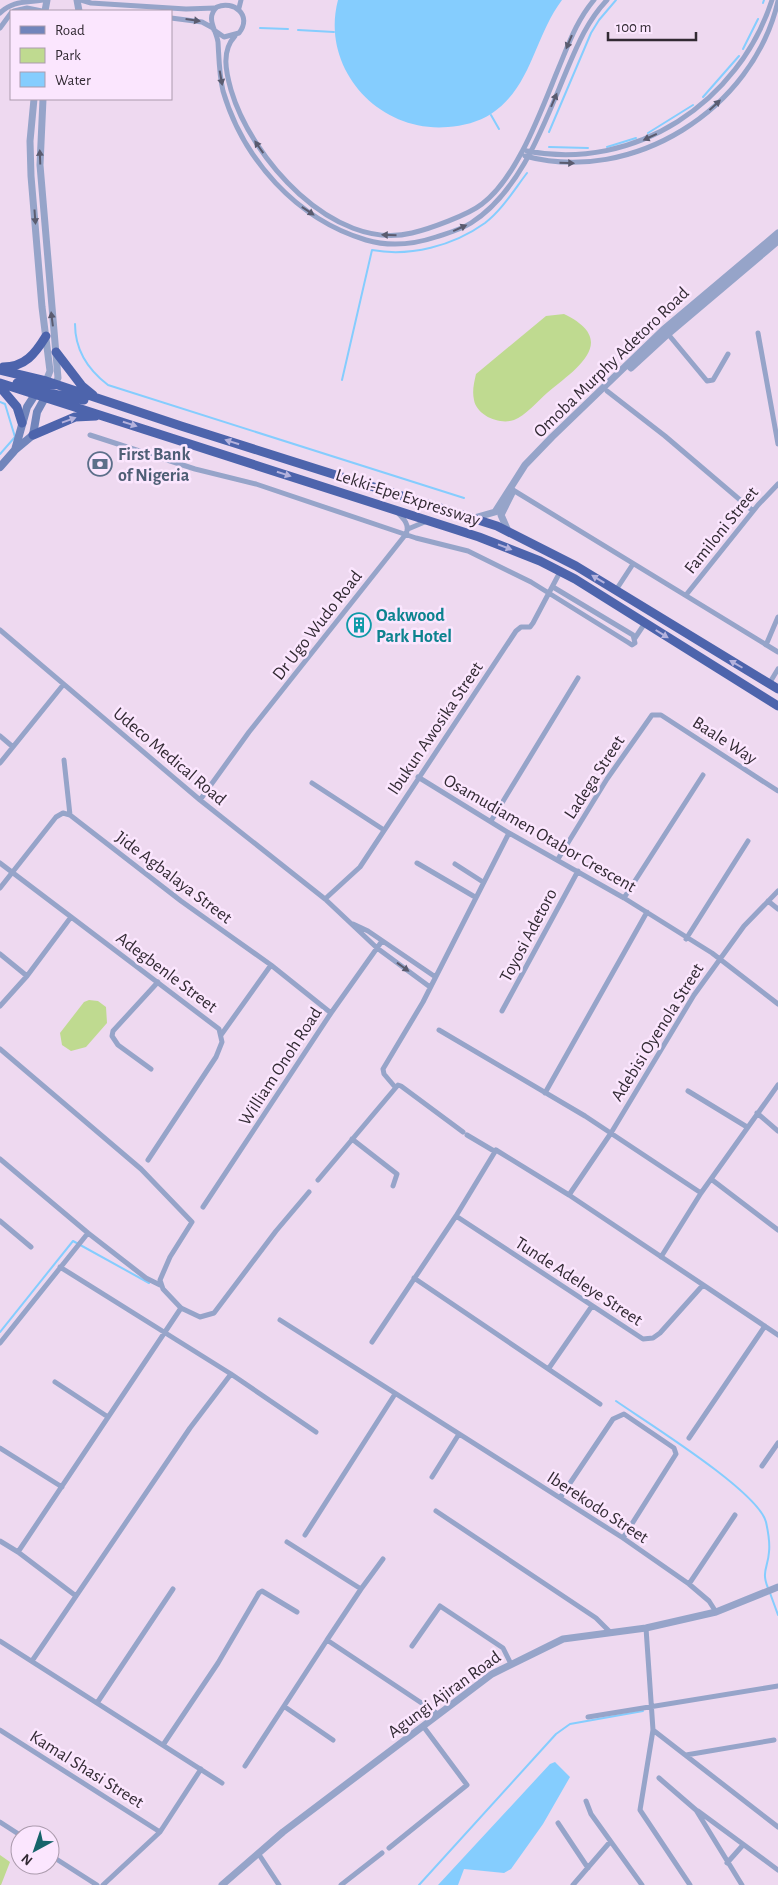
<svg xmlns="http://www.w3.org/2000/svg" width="778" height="1885" font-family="'Alegreya Sans',sans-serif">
<rect width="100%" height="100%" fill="#eed9f0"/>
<path fill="#bfda90" d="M564,314C620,341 576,369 547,393C538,401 525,416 514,420C500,425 477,416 474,400C472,391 474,383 476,374L546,316Z
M89,1000L98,1001L106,1007L107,1023L86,1047L71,1051L62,1045L60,1033L84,1002Z
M0,1855L10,1862L1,1885H0Z"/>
<path fill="#85cdfe" d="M338,0H562C534,37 532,87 491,114C479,122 462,126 448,127C378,133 320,68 338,0Z
M555,1762L570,1777L543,1824L511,1869L504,1873L464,1869L458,1885H438L550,1764Z"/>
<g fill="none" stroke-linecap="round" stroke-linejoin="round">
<path stroke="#85cdfe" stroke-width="2" d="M763,3L764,0
M260,28L288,29
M298,30L334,32
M743,49L758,19
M703,97L739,56
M491,115L499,129
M549,132L591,33L599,20L616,0
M648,133L693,105
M549,147L588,148
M607,147L636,138
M75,324C75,350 87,369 108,385L464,498
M342,380L372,250C410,257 453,246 485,223C502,210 514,190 527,173
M0,402L5,404L15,437L0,454
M0,1332L73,1241L149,1283
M616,1401C646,1422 758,1491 766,1522C768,1531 770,1543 769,1552C768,1568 761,1571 768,1588
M770,1593L778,1615
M419,1885L556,1734L570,1724L643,1711"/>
<path stroke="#96a4c9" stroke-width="5" d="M81,0L91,3L186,9L215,8
M239,8L241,0
M14,11L27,8L42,11
M0,13C13,0 26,3 43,0
M171,18L202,22L213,28
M0,28L11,13
M214,30L224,37L239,33C253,15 233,0 217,7C205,18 216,29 218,42C219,58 219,74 223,91C243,159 296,219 366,240C390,247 412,245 436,237C448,233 460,230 471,223C521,191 544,124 566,72C577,46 587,21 607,0
M235,36C221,51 226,72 231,90C251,158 333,252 412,233C429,229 468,215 482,204C518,177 542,108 559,67C569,43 577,20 594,0
M527,151C635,172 739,102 772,0
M525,156C632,185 753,110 778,1
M758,333L778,444
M668,334L707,381L713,380L728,354
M607,391L665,436L753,511
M90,435L195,469L256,484L416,538L468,551L531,582L629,643L632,645L635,643L633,635L553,587
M513,490L778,652
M408,529L427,521
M616,590L633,564
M686,595L758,505L778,484
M0,630L200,800L325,899L377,948L430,987
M635,638L645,623
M766,645L778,617
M769,684L778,669
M0,736L13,747
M64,760L70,815
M0,763L63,685
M418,777L509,833L624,898L712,953L778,1004
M312,783L384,830
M200,800L249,732L406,534C410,525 404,519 397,512
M491,821L578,678
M558,859L607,779L652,715H661L778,791
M0,863L219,1029L222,1042L216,1057L148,1160
M417,863L475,897
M455,864L483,882
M0,888L56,817L63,813L70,815L181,901L271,965L331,1013
M624,898L703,775
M325,899L360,867L516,631L521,627H530L533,623L560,572
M768,901L778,909
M353,924L368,931L434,976
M686,939L748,841
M0,954L27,976
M0,1006L27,976L71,917
M502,1011L578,871
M439,1030L585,1116L701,1193
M221,1035L271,965
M0,1049L141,1169L192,1222L170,1257L160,1280L163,1289L181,1308L18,1552L76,1596
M151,1069L118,1045L112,1036L113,1031L158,982
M395,1087L384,1074L383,1069L423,1002L509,833
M688,1091L747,1127
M545,1093L647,912
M757,1113L778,1131
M467,1135L494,1151
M352,1139L397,1174L393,1186
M0,1159L88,1233L146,1278L160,1285
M711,1179L778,1230
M318,1180L398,1085L401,1086L463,1132
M569,1195L611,1133L694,995L744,926L778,891
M203,1207L331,1013L382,941
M456,1216L643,1339L653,1338L660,1333L703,1285
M0,1221L31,1247
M661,1257L701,1193L778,1085
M60,1267L231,1374L316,1432
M414,1278L600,1404
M181,1308L200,1317L214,1313L276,1231L309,1192
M280,1320L623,1538L689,1584L709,1601L716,1612
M372,1342L456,1216L496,1150L569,1195L778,1335
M0,1343L88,1233
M549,1368L592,1306
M55,1382L108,1417
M689,1438L765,1326
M0,1448L62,1487
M762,1466L778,1443
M432,1477L459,1434
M560,1498L613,1419L624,1414L674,1448L676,1454L623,1538
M436,1511L596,1618L609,1631
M305,1535L395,1394
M0,1541L18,1552
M287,1542L361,1589L327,1640L438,1714
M689,1584L735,1515
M361,1589L383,1559
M646,1628L653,1730L640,1810L690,1885
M0,1641L222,1783
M412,1646L440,1606L503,1648L511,1664
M32,1661L190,1428L231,1374
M97,1703L173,1589
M285,1707L333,1740
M588,1717L778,1686
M0,1730L160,1832
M653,1730L778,1827
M163,1745L218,1663L259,1593L262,1591L297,1612
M686,1755L774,1740
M245,1766L327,1640
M659,1778L696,1810L742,1885
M586,1801L591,1814L642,1885
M698,1811L778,1870
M0,1822L20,1835
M558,1823L588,1868
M389,1848L467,1785L423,1726
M258,1853L279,1885
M50,1855L97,1885
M727,1863L743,1845
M103,1885L160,1832L201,1769
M341,1885L382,1853
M573,1885L610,1842"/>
<path stroke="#96a4c9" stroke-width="7" d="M77,0L79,11
M45,11L47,0
M34,99L30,141L31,176L42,307L50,371L46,381
M43,99L40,165L58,378L55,384
M631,368L668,334L778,241
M474,518L495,512L525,465L552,437L663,330L778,233
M508,531L501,515L512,493
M222,1885L283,1832L492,1674L563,1639L646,1628L716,1612L778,1587"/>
<path stroke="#7185bb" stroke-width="8" d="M15,450L27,407L38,390
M0,467L15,450L33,435L37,412L47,394"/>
<path stroke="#4d64ac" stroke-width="9" d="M56,352L82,386L93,395
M3,367C25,367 35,354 46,336
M0,370L46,381L181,426L497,526L576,566L778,689
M0,383L479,537L540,561L575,579L778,706
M17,383L33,386L54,385
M0,387L17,407L22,423
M35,394L48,393L84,400
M33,435L75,417L96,416"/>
</g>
<defs><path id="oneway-solid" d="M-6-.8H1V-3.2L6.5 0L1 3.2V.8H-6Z" transform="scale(1.25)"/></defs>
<g fill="#5a5b6f">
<use href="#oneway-solid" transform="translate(193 20) rotate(8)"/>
<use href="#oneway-solid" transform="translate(569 42) rotate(113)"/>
<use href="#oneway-solid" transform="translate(221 78) rotate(80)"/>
<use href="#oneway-solid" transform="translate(554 100) rotate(-67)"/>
<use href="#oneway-solid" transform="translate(715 105) rotate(-43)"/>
<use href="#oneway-solid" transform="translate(650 137) rotate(155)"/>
<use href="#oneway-solid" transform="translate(259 147) rotate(-125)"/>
<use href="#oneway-solid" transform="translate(40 157) rotate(-92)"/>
<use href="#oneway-solid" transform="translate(567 163) rotate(1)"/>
<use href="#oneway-solid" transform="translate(308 211) rotate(34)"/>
<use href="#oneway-solid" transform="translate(35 217) rotate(86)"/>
<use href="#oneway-solid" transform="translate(460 228) rotate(-24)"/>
<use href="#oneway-solid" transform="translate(389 235) rotate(-179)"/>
<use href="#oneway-solid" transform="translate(52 319) rotate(-97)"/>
<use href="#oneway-solid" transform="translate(403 967) rotate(36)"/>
</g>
<g fill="#b5b2dd">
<use href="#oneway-solid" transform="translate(69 420) rotate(-20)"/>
<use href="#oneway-solid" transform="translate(130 424) rotate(18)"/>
<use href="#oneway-solid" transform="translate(232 442) rotate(-162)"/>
<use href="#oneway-solid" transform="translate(284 474) rotate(18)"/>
<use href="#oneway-solid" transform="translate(505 547) rotate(21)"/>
<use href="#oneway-solid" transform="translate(598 579) rotate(-149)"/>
<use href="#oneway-solid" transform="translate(662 634) rotate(32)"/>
<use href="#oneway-solid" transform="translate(736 664) rotate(-150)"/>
</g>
<defs>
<g id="bank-ring" transform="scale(1.25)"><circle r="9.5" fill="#fbe6fe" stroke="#5c6f8a" stroke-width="1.5"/><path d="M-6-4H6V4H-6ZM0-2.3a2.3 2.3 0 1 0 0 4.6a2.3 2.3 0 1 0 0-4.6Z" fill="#5c6f8a"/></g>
<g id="building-ring" transform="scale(1.25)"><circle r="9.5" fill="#fbe6fe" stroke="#0f9aa8" stroke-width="1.5"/><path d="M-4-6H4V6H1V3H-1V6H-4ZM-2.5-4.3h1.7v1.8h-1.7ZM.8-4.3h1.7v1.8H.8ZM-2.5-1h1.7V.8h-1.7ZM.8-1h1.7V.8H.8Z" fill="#0f9aa8"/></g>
</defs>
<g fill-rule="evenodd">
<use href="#bank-ring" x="100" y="464"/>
<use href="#building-ring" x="359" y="625"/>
</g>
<g text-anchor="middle" stroke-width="5" stroke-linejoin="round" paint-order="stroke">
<g font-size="18" fill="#322a33" stroke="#fbe6fe">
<text transform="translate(611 362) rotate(-44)" y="6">Omoba Murphy Adetoro Road</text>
<text transform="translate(408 497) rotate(18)" y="6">Lekki-Epe Expressway</text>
<text transform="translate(721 530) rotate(-51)" y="6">Familoni Street</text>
<text transform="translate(317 625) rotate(-52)" y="6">Dr Ugo Wudo Road</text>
<text transform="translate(435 728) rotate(-56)" y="6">Ibukun Awosika Street</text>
<text transform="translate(725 740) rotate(33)" y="6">Baale Way</text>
<text transform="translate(170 756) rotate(40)" y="6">Udeco Medical Road</text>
<text transform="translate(594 777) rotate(-57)" y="6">Ladega Street</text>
<text transform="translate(540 833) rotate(30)" y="6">Osamudiamen Otabor Crescent</text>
<text transform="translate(174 877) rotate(37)" y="6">Jide Agbalaya Street</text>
<text transform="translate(528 935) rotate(-62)" y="6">Toyosi Adetoro</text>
<text transform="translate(167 972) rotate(37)" y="6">Adegbenle Street</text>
<text transform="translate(657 1032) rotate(-58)" y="6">Adebisi Oyenola Street</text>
<text transform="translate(280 1066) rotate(-57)" y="6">William Onoh Road</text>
<text transform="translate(579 1281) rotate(33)" y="6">Tunde Adeleye Street</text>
<text transform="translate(598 1507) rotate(33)" y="6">Iberekodo Street</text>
<text transform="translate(444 1694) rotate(-36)" y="6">Agungi Ajiran Road</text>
<text transform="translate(87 1769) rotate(32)" y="6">Kamal Shasi Street</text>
</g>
<g font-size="18" font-weight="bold" fill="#4e5e75" stroke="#fbe6fe" text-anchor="start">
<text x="118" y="460">First Bank<tspan x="118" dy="21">of Nigeria</tspan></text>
</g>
<g font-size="18" font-weight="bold" fill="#0d838f" stroke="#fbe6fe" text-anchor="start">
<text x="376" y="621">Oakwood<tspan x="376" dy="21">Park Hotel</tspan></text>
</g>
</g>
<rect x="10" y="10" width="162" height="90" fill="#fbe6fe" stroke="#ab9bad"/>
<rect x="20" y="26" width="25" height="8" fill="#7185bb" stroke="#ab9bad"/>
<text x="55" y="35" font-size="15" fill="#322a33">Road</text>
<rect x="20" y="48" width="25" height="15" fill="#bfda90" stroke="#ab9bad"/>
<text x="55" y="60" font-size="15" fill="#322a33">Park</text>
<rect x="20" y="72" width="25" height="15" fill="#85cdfe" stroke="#ab9bad"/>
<text x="55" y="85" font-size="15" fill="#322a33">Water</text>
<g transform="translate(35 1850) rotate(220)"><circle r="24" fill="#fbe6fe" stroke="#ab9bad"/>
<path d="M0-4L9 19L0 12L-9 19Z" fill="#16646b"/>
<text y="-8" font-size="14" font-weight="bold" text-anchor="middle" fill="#322a33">N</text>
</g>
<path d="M608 32v8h88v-8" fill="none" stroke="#322a33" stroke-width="2.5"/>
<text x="616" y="32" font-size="15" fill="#322a33" stroke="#fbe6fe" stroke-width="4" paint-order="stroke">100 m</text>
</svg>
